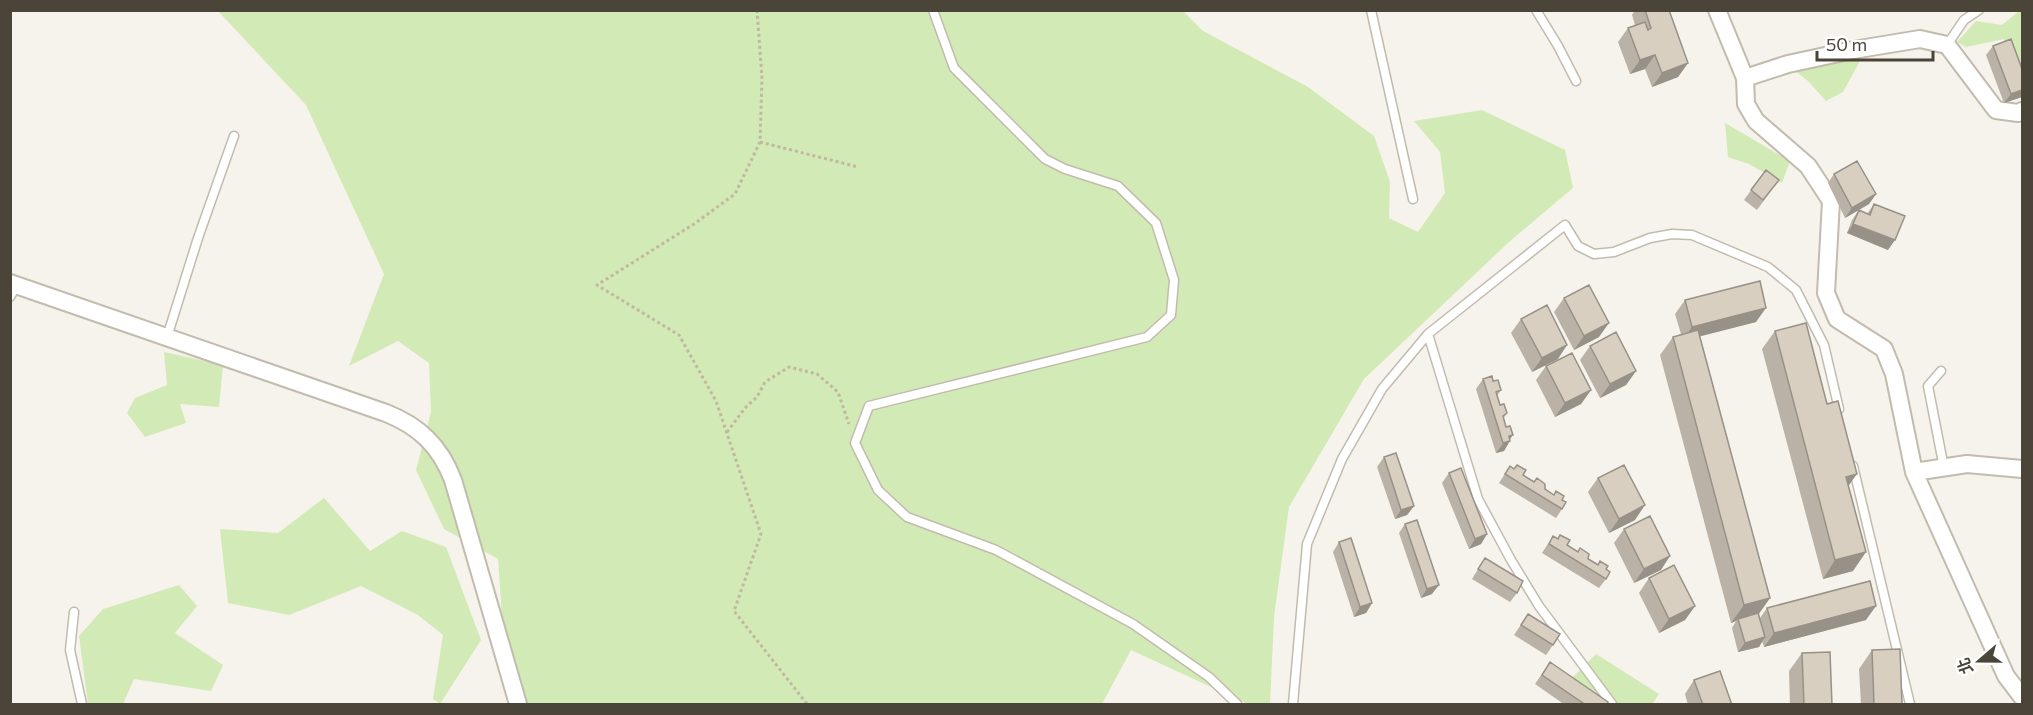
<svg xmlns="http://www.w3.org/2000/svg" width="2033" height="715" font-family="Commissioner,'Noto Sans TC',sans-serif">
<rect width="100%" height="100%" fill="#f6f3ec"/>
<path fill="#d2eab5" d="M218,11H1183L1203,31L1308,87L1374,136L1390,182L1389,218L1418,232L1445,193L1440,152L1414,121L1482,110L1565,150L1573,188L1510,241L1364,379L1289,507L1274,617L1270,704H1248L1131,650L1102,704H524L502,642L501,601L498,559L444,529L416,470L431,412L429,363L398,341L349,366L384,274L306,105Z
M2019,11H2022V91L2004,68V39L1966,47L1957,42L1976,21L2002,25Z
M1803,56L1860,61L1843,92L1826,101L1808,81L1794,70Z
M1725,123L1790,161L1782,183L1749,164L1728,157Z
M164,352L223,365L219,407L180,404L186,423L145,437L127,413L135,398L167,385Z
M324,498L370,551L402,531L446,547L481,640L440,704L433,699L443,635L418,615L361,586L289,615L228,603L220,529L278,533Z
M179,585L197,606L175,633L223,665L211,691L134,679L123,704H88L79,636L103,609Z
M1596,654L1659,694L1652,704H1597L1571,679Z"/>
<g fill="none" stroke-linecap="round" stroke-linejoin="round">
<g stroke="#c2bbae" stroke-width="11">
<path id="lane" d="M933,10L954,68L1045,159L1065,169L1118,186L1156,223L1174,280L1171,315L1147,337L869,406L855,443L878,490L907,517L996,550L1133,624L1209,677L1237,704
M1371,10L1413,199
M1536,10L1558,46L1576,81
M1947,45L1964,20L1979,10
M10,297L17,285
M1428,334L1478,499L1511,560L1539,606L1612,704
M167,337L198,238L234,136
M1941,371L1928,386L1944,468
M1853,466L1910,704
M74,612L70,650L82,704
M1293,704L1307,544L1342,459L1382,389L1428,334L1565,225L1578,246L1594,254L1614,252L1650,238L1672,234L1692,235L1768,267L1796,290L1824,345L1839,409"/>
</g>
<g stroke="#c2bbae" stroke-width="20">
<path id="street" d="M1717,10L1745,78L1746,104L1756,121L1808,166L1831,201L1826,293L1837,319L1884,349L1894,374L1914,472L2006,676L2022,697
M1745,78L1788,64L1853,50L1920,39L1947,45L1996,110L2018,113L2022,111
M10,283L386,413C419,426 440,446 453,480L518,704
M1914,472L1967,464L2022,469"/>
</g>
<path stroke="#c4b79f" stroke-width="3" stroke-dasharray="3 3" stroke-linecap="butt" d="M757,10L762,78L760,142L735,194L694,224L597,285L679,335L716,401L761,534L734,611L807,704
M760,142L858,167
M727,432L745,408L757,397L765,382L789,367L817,374L838,392L849,424"/>
<use href="#lane" stroke="#fff" stroke-width="8"/>
<use href="#street" stroke="#fff" stroke-width="16"/>
</g>
<path fill="#bab2a6" d="M1635,10H1669L1688,63L1678,77L1652,87L1645,69L1630,74L1618,42L1628,28L1635,25L1632,15Z
M1993,46L2022,97L2004,103L1986,55Z
M1766,170L1779,180L1757,210L1744,200Z
M1834,174L1876,194L1869,204L1845,218L1828,183Z
M1874,204L1888,250L1847,233L1852,220L1859,210L1867,214Z
M1564,298L1599,337L1574,350L1554,312Z
M1685,300L1756,322L1700,336L1770,598L1759,614L1760,618L1767,608L1866,620L1764,647L1762,641L1759,647L1738,652L1732,628L1736,621L1731,623L1660,355L1673,337L1681,334L1675,314Z
M1521,319L1558,359L1532,372L1511,333Z
M1775,331L1849,486L1853,571L1823,579L1762,349Z
M1590,346L1636,371L1626,385L1600,398L1580,360Z
M1546,366L1591,390L1581,404L1555,417L1536,380Z
M1483,379L1493,381L1501,390L1497,396L1500,405L1507,413L1503,419L1510,439L1504,451L1496,453L1476,389Z
M1384,457L1414,506L1407,515L1395,519L1377,467Z
M1510,466L1562,500V509L1556,518L1499,483Z
M1449,473L1487,534L1481,544L1469,549L1442,483Z
M1598,478L1635,520L1609,533L1588,492Z
M1405,524L1432,594L1421,598L1399,533Z
M1624,529L1661,570L1634,583L1614,543Z
M1553,536L1606,569V579L1599,588L1542,553Z
M1339,542L1372,603L1366,613L1354,617L1333,552Z
M1485,558L1517,593L1510,602L1472,579Z
M1649,578L1695,606L1685,620L1659,633L1639,593Z
M1528,614L1553,645L1546,655L1514,635Z
M1872,650L1902,705H1861L1859,669Z
M1802,653L1832,705H1790L1789,671Z
M1550,662L1607,705H1565L1535,684Z
M1694,680L1732,705H1688L1685,694Z"/>
<path fill="#979187" d="M1655,55L1645,69L1630,74L1640,60Z
M1688,63L1678,77L1652,87L1662,73Z
M2022,90V97L2004,103L2011,94Z
M1876,194L1869,204L1845,218L1852,208Z
M1853,224L1895,240L1888,250L1847,233Z
M1766,308L1756,322L1682,341L1692,327Z
M1609,323L1599,337L1574,350L1584,336Z
M1567,345L1558,359L1532,372L1542,358Z
M1636,371L1626,385L1600,398L1610,384Z
M1591,390L1581,404L1555,417L1565,403Z
M1513,435L1508,442L1510,441L1504,451L1496,453L1509,436Z
M1857,474L1844,492L1846,477Z
M1645,505L1635,520L1609,533L1619,519Z
M1414,506L1407,515L1395,519L1401,510Z
M1487,534L1481,544L1469,549L1475,539Z
M1866,552L1853,571L1823,579L1835,560Z
M1670,556L1661,570L1634,583L1644,569Z
M1439,585L1432,594L1421,598L1427,589Z
M1770,598L1757,616L1738,619L1736,621L1731,623L1744,605Z
M1372,603L1366,613L1354,617L1360,607Z
M1695,606L1685,620L1659,633L1669,619Z
M1876,606L1866,620L1764,647L1774,633Z
M1765,637L1759,647L1738,652L1745,643Z"/>
<path fill="#d8cfc1" stroke="#979187" stroke-width="1.5" d="M1645,10H1669L1688,63L1662,73L1655,55L1640,60L1628,28L1645,22L1648,30L1651,28Z
M2011,39L2022,69V90L2011,94L1993,46Z
M1857,161L1876,194L1852,208L1834,174Z
M1766,170L1779,180L1763,200L1751,190Z
M1874,204L1905,216L1895,240L1853,224L1859,210L1870,215Z
M1760,281L1766,308L1692,327L1685,300Z
M1589,285L1609,323L1584,336L1564,298Z
M1547,305L1567,345L1542,358L1521,319Z
M1806,323L1827,404L1838,401L1857,474L1846,477L1866,552L1835,560L1775,331Z
M1698,330L1770,598L1744,605L1673,337Z
M1616,332L1636,371L1610,384L1590,346Z
M1572,353L1591,390L1565,403L1546,366Z
M1492,376L1493,381L1498,380L1501,390L1496,392L1500,405L1504,404L1507,413L1503,416L1506,427L1510,426L1513,435L1509,436L1510,441L1503,443L1483,379Z
M1396,453L1414,506L1401,510L1384,457Z
M1517,465L1526,470L1523,475L1534,482L1537,478L1545,484V489L1554,495L1556,491L1564,496L1562,500L1566,502L1562,509L1505,474L1510,466L1514,469Z
M1624,465L1645,505L1619,519L1598,478Z
M1461,468L1487,534L1475,539L1449,473Z
M1650,516L1670,556L1644,569L1624,529Z
M1417,520L1439,585L1427,589L1405,524Z
M1560,535L1570,540L1567,545L1578,552L1580,548L1589,554L1588,559L1598,565L1600,561L1608,566L1606,569L1610,572L1606,579L1549,544L1553,536L1558,539Z
M1351,538L1372,603L1360,607L1339,542Z
M1485,558L1523,581L1517,593L1478,569Z
M1674,565L1695,606L1669,619L1649,578Z
M1870,581L1876,606L1774,633L1767,608Z
M1758,613L1765,637L1745,643L1738,619Z
M1528,614L1560,634L1553,645L1521,625Z
M1900,649L1902,705H1874L1872,650Z
M1830,652L1832,705H1804L1802,653Z
M1550,662L1608,702L1607,705H1586L1542,675Z
M1720,671L1732,705H1703L1694,680Z"/>
<rect width="2033" height="715" fill="none" stroke="#4b4439" stroke-width="24"/>
<g transform="translate(1979 661) rotate(250)" stroke="#ffffff" stroke-width="4.5" paint-order="stroke">
<path d="M0-4.5L10 22L0 15L-10 22Z" fill="#4b4439"/>
<text y="-9" font-size="16" font-weight="bold" text-anchor="middle" fill="#4b4439">北</text>
</g>
<path d="M1817 51v9h116v-9" fill="none" stroke="#4b4439" stroke-width="3"/>
<text x="1826" y="51" font-size="18" fill="#4b4439" stroke="#ffffff" stroke-width="4.5" paint-order="stroke">50 m</text>
</svg>
